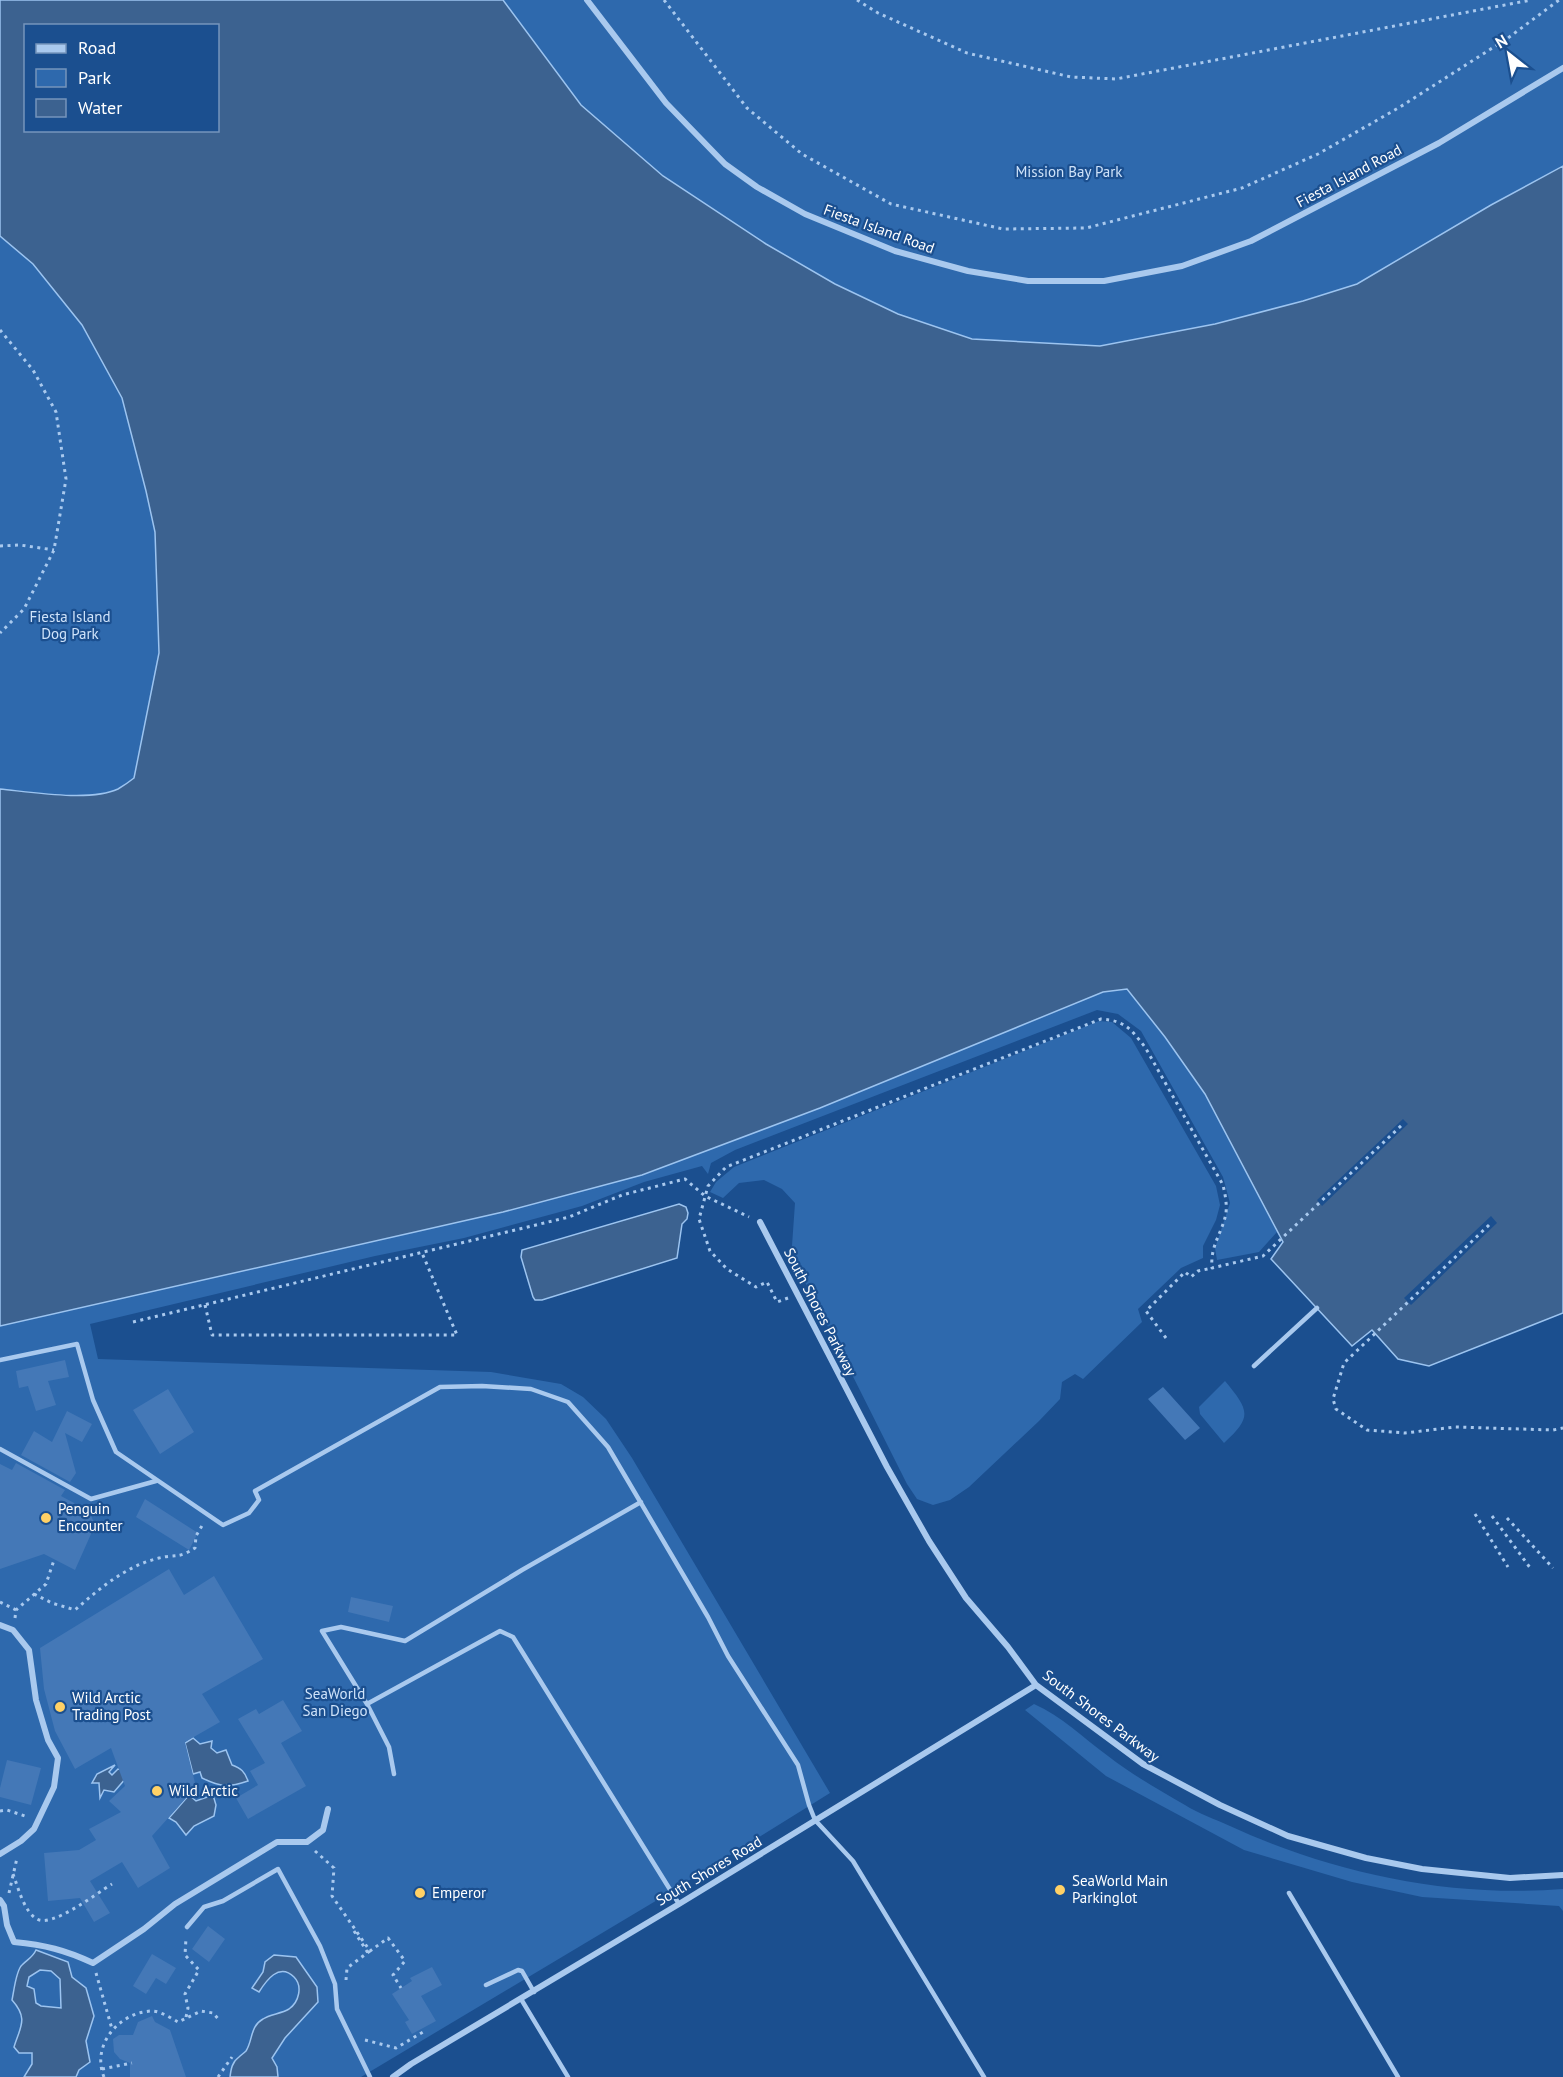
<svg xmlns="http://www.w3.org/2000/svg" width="1563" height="2077" font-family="'PT Sans',sans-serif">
<rect width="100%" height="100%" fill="#1b4f8f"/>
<path fill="#2e69ad" d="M503,0H1563V166L1491,205L1357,284L1303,301L1215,324L1100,346L972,339L898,314L835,284L766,244L663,176L581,105Z
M0,236L33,264L82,325L122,398L146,491L155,532L159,653L134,778C129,782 123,786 118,789C90,802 31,792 0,789Z
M1127,989L1165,1037L1205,1094L1277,1232L1259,1252L1217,1260L1215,1248L1230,1203L1223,1177L1141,1031L1118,1014L1097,1010L735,1150L711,1163L708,1174L702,1166L644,1182L582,1206L464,1238L375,1256L90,1324L98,1359L491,1372L561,1384L583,1397L606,1419L632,1458L830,1793L664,1896L361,2077H0V1326L503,1212L642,1175L820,1108L1103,992Z
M1099,1021L1112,1022L1131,1038L1216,1186L1220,1205L1216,1220L1203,1246V1258L1181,1268L1138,1309L1142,1322L1083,1379L1075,1374L1062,1382L1060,1399L1039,1421L969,1487L950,1500L933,1505L917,1499L907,1484L809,1289L791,1260L795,1203L782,1189L764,1180L739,1183L723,1198L710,1192L716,1182L734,1167Z
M1225,1381C1249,1410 1253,1417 1224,1443L1200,1414L1199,1407Z
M1034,1704C1062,1716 1083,1738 1108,1756C1131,1774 1159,1790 1185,1805C1199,1814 1215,1819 1230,1826C1333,1873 1449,1898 1563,1889V1911L1559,1906L1422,1897L1352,1882L1244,1850L1106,1776L1025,1710Z"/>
<path fill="#3c6290" stroke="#9cc4f0" stroke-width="1.5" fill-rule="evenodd" d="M0,0H503L581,105L663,176L766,244L835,284L898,314L972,339L1100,346L1215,324L1303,301L1357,284L1491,205L1563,166V1313L1429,1366L1398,1359L1372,1330L1352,1346L1271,1259L1283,1242L1205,1094L1165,1037L1127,989L1103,992L820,1108L642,1175L503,1212L0,1326V789C31,792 90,802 118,789C123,786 129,782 134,778L159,653L155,532L146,491L122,398L82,325L33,264L0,236ZM26,26H218V130H26Z
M679,1204L686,1207L688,1213L687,1219L682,1224L677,1258L542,1300H535L533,1297L521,1257L522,1250Z
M193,1738L200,1744L212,1741L211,1748L217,1753L226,1750L232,1765C241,1768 245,1772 248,1781C227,1788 221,1787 202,1778L200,1772L193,1774L185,1743Z
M115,1765L109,1772L112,1775L118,1769L124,1770L126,1778L114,1792L104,1790L100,1798L99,1783H92L97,1774Z
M189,1795L196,1801L213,1795L216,1805L214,1816L194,1826L186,1835L176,1822L169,1818Z
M36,1950L68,1962L72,1977L86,1988L94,2016L86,2041L90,2062L79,2070L76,2077H24L32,2064V2053H19L14,2047C20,2027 29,2019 12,2000C14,1991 16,1970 22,1965C28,1959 33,1957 36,1950ZM40,1970L51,1971L60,1979L61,2008L41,2006L36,2003L34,1989L27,1986L29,1977Z
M274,1955L296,1957L317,1987L318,2002L285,2038L272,2058L277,2067L278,2077H230C231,2069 232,2062 239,2057C241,2055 244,2053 246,2051C253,2040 250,2026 263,2019C270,2014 281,2014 289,2009C299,2002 303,1986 294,1977C279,1962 266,1981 259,1992L252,1988L263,1972L265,1962Z"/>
<path fill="#1b4f8f" d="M1403,1119L1408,1124L1322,1206L1317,1200Z
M1491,1216L1497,1223L1411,1305L1404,1298Z"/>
<path fill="#4478b7" d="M65,1360L69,1377L48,1381L56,1405L36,1411L28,1386L19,1388L16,1371Z
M1163,1387L1200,1428L1185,1440L1148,1399Z
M168,1389L194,1432L160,1454L133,1410Z
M67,1411L92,1424L82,1442L65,1433L76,1473L70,1482L21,1455L34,1431L52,1442Z
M16,1463L65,1490L61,1496L89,1511L95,1525L75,1570L44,1554L0,1569V1464L12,1470Z
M145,1499L198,1533L189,1550L136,1517Z
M169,1569L184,1595L214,1576L263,1659L202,1694L220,1722L185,1742L196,1787L152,1836L170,1868L138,1888L122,1862L90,1881L110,1913L94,1922L80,1898L48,1901L44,1853L79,1850L96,1840L89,1829L121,1812L109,1801L125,1786L111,1748L75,1769L55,1731L44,1689L40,1648Z
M351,1597L393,1606L389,1622L348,1612Z
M283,1700L302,1731L281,1743L306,1786L248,1819L236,1798L258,1785L250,1771L265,1763L238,1719L256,1709L259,1714Z
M7,1760L41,1768L31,1805L0,1797V1788Z
M208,1926L225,1939L209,1962L192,1949Z
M152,1954L176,1968L166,1984L156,1978L146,1994L133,1986Z
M432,1967L442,1985L421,1996L436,2021L412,2034L405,2022L409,2020L392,1994L412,1981L410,1978Z
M152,2016L155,2022L170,2030L186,2077H130V2063L120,2059L114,2052L113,2039L119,2035H133L138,2022Z"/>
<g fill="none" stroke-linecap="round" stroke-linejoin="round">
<path stroke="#a9c9ee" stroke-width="3" stroke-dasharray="3 4.5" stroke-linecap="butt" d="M664,0L747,108L802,154L891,204L1003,229L1086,228L1242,188L1318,154L1400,107L1508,38L1559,0
M857,0L878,13L967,53L1071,77L1116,79L1531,0
M0,330L33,370L56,412L66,479L54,550L24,609L0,633
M0,546L20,545L54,550
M1489,1225L1344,1363L1333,1399L1336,1409L1367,1430L1405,1433L1455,1427L1553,1430L1563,1428
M788,1298L777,1302L767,1282L756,1287L727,1269L710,1251L699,1219L708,1186L726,1167L1101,1019C1125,1021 1130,1028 1145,1047L1223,1185C1225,1194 1227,1203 1226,1213C1222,1234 1210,1245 1212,1268L1263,1256L1403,1124
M205,1305L212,1335H457L422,1253
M133,1322L569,1217L622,1195L685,1179L705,1196L749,1217
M1166,1338L1146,1311L1185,1272L1191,1277L1198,1271L1212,1268
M1475,1514L1508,1567
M1492,1516L1531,1569
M1507,1518L1553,1568
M34,1594L52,1603L75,1610C100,1588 126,1566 159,1558C176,1554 178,1559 195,1548L196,1536L203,1524
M0,1602L16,1610
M15,1618L16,1610L46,1584L54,1560
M0,1811L7,1810L28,1817
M315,1851L334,1868L332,1896L370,1951L388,1938L405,1961L393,1975L401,1988
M13,1874C18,1887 24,1912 37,1919C52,1928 97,1893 112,1884
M9,1893L17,1858
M354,1931L368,1953
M96,1973L112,2029
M346,1980L347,1968L370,1951
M186,2017L188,2008L185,1994L199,1970L185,1955L186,1938
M365,2040L396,2048L423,2032L421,2029
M102,2069L132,2063
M104,2077C91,2045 119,2012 152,2011C160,2011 171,2018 178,2022L201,2011L213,2013L220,2021
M218,2077L232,2057"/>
<path stroke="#a9c9ee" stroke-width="4.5" d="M0,1360L77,1344L93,1400L116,1452L223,1525L249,1513L259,1500L255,1491L440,1387L482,1386L531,1389L568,1402L608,1447L708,1617L728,1656L798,1765L809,1805L815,1820L853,1861L984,2077
M1254,1366L1317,1308
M0,1449L91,1499L156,1481
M367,1704L500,1631L513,1637L679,1904
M394,1774L389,1747L367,1704L322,1631L341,1627L405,1641L522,1570L641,1502
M1289,1893L1398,2077
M187,1927L204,1907L223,1901L278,1869L320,1946L335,1984L337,2009L370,2077
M486,1985L518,1970L522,1971L534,1992
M521,1999L568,2077"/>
<path stroke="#a9c9ee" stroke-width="6" d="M587,0L666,103L725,164L757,187L805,214L895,251L968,271L1028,281H1104L1182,266L1251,241L1439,143L1563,68
M760,1222L887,1467L929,1541L966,1598L1008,1647L1036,1685L1143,1764L1220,1805L1288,1836L1366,1858L1422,1869L1510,1878L1563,1875
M0,1625L13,1630L29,1650L36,1700L48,1740L58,1758L54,1787L34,1829L21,1841L0,1854
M0,1900L4,1906L7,1925L14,1942C45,1945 65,1950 93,1963L144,1929L175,1904L277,1842H307L323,1830L328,1809
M393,2077L411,2064L679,1904L1036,1685"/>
</g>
<g fill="#ffd166" stroke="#1b4f8f" stroke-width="2">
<circle cx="46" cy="1518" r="6"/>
<circle cx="60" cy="1707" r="6"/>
<circle cx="157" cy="1791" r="6"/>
<circle cx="1060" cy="1890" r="6"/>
<circle cx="420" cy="1893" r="6"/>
</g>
<g text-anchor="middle" stroke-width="4.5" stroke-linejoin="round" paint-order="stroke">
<g font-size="15" fill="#cfe3fa" stroke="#1b4f8f">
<text x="1069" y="177">Mission Bay Park</text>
<text x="70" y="622">Fiesta Island<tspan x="70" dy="17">Dog Park</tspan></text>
<text x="335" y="1699">SeaWorld<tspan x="335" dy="17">San Diego</tspan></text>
</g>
<g font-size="15" fill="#fff" stroke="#1b4f8f">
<text transform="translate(1349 176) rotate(-28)" y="5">Fiesta Island Road</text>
<text transform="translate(879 229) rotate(20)" y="5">Fiesta Island Road</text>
<text transform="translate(820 1312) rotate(63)" y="5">South Shores Parkway</text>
<text transform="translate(1101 1716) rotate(37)" y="5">South Shores Parkway</text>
<text transform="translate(709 1871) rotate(-31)" y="5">South Shores Road</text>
</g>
<g font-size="15" fill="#fff" stroke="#1b4f8f" text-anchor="start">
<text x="58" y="1514">Penguin<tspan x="58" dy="17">Encounter</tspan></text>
<text x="72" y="1703">Wild Arctic<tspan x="72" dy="17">Trading Post</tspan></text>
<text x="169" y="1796">Wild Arctic</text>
<text x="1072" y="1886">SeaWorld Main<tspan x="1072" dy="17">Parkinglot</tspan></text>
<text x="432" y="1898">Emperor</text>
</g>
</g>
<rect x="24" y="24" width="195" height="108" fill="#1b4f8f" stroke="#7695bc" stroke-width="1.5"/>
<rect x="36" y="44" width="30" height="9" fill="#a9c9ee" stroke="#7695bc" stroke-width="1.5"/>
<text x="78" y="54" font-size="18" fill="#ffffff">Road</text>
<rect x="36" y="69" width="30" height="18" fill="#2e69ad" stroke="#7695bc" stroke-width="1.5"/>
<text x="78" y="84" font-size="18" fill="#ffffff">Park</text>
<rect x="36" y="99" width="30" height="18" fill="#3c6290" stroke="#7695bc" stroke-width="1.5"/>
<text x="78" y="114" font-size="18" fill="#ffffff">Water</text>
<g transform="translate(1509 54) rotate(329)" stroke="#1b4f8f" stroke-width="4.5" paint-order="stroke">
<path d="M0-4.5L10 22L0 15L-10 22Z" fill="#ffffff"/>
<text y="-9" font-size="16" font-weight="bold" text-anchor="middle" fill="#ffffff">N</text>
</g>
</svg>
